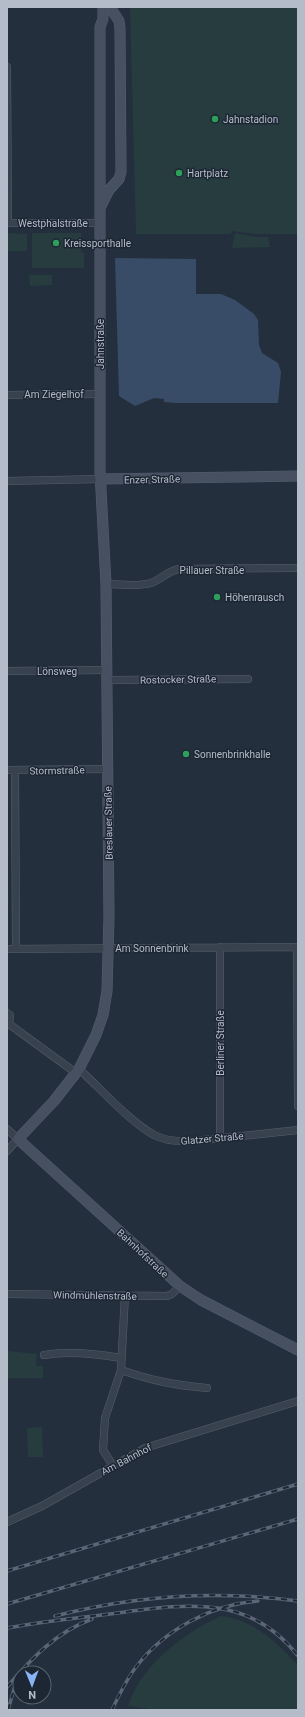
<svg xmlns="http://www.w3.org/2000/svg" width="305" height="1717" font-family="Roboto,sans-serif">
<rect width="100%" height="100%" fill="#242f3e"/>
<path fill="#263c3f" d="M130,7H298V234H255L232,231L231,234H136Z
M7,233L27,234V251H7Z
M32,233H81V252L84,253V268H32Z
M235,233L256,237H268L270,247L232,248Z
M29,275H52V285L30,286Z
M7,1351L37,1354L36,1366H43V1378H7Z
M42,1427L43,1457H28L27,1428Z
M221,1616C254,1620 276,1642 298,1665V1710H158L128,1706C141,1665 184,1633 221,1616Z"/>
<path fill="#394c67" d="M115,258L196,259V294H221L235,300L254,314L258,320L259,345L262,353L278,363L281,372L278,403H176L164,402V399L154,398L135,406L119,396Z"/>
<g fill="none" stroke-linecap="round" stroke-linejoin="round">
<g stroke="#565f6c" stroke-width="8">
<path id="minor" d="M7,67L8,223
M7,223H99
M7,395L100,394
M7,481L101,479
M106,584C120,584 137,587 151,583C161,579 168,571 179,569L298,568
M7,671L107,670
M107,680L248,679
M7,770L107,769
M15,770L16,949
M220,947V1138
M297,947L298,1106
M7,949L298,947
M7,1013L10,1015L9,1024L76,1073
M79,1069C101,1089 129,1121 154,1135C166,1141 181,1142 194,1141L298,1130
M7,1129L18,1139L7,1151
M7,1294L167,1296L172,1294L180,1286
M44,1355C68,1351 97,1354 121,1358
M121,1370C153,1381 174,1385 207,1388
M110,1461L103,1450L105,1418L121,1370L125,1295
M7,1522L42,1506L145,1448L298,1401"/>
</g>
<g stroke="#565f6c" stroke-width="11">
<path id="secondary" d="M103,7V19L100,27V471L106,584L109,917L107,991L103,1015L96,1035L79,1069L54,1101L18,1139L180,1286L201,1300L298,1350
M101,206L109,190L119,179L121,172L120,28L119,21L110,7
M101,479L298,476"/>
</g>
<use href="#minor" stroke="#38414e" stroke-width="7"/>
<use href="#secondary" stroke="#465061" stroke-width="10"/>
<g stroke="#5a6575" stroke-width="3.5">
<path id="rail" d="M7,1571L298,1484
M7,1604L298,1519
M55,1616C136,1595 216,1590 298,1601
M7,1628C41,1622 75,1618 110,1614C180,1605 248,1591 298,1656
M7,1687C31,1659 56,1632 92,1619
M8,1710L14,1689L20,1679
M112,1710C119,1695 126,1680 136,1667C164,1630 212,1604 258,1601"/>
</g>
<use href="#rail" stroke="#1d2633" stroke-width="2" stroke-dasharray="6" stroke-linecap="butt"/>
</g>
<g fill="#2e9e5b" stroke="#1d2633" stroke-width="1.5">
<circle cx="215" cy="119" r="4"/>
<circle cx="179" cy="173" r="4"/>
<circle cx="56" cy="243" r="4"/>
<circle cx="217" cy="597" r="4"/>
<circle cx="186" cy="754" r="4"/>
</g>
<g text-anchor="middle" stroke-width="3" stroke-linejoin="round" paint-order="stroke">
<g font-size="10" fill="#b4bcc9" stroke="#1d2633" text-anchor="start">
<text x="223" y="123">Jahnstadion</text>
<text x="187" y="177">Hartplatz</text>
<text x="64" y="247">Kreissporthalle</text>
<text x="225" y="601">Höhenrausch</text>
<text x="194" y="758">Sonnenbrinkhalle</text>
</g>
<g font-size="10" fill="#b4bcc9" stroke="#1d2633">
<text x="53" y="227">Westphalstraße</text>
<text transform="translate(100 344) rotate(-90)" y="4">Jahnstraße</text>
<text x="54" y="398">Am Ziegelhof</text>
<text transform="translate(152 479) rotate(-1)" y="4">Enzer Straße</text>
<text x="212" y="574">Pillauer Straße</text>
<text x="57" y="675">Lönsweg</text>
<text transform="translate(178 679) rotate(-1)" y="4">Rostocker Straße</text>
<text transform="translate(57 770) rotate(-1)" y="4">Stormstraße</text>
<text transform="translate(108 823) rotate(-91)" y="4">Breslauer Straße</text>
<text x="152" y="952">Am Sonnenbrink</text>
<text transform="translate(220 1043) rotate(-90)" y="4">Berliner Straße</text>
<text transform="translate(212 1138) rotate(-5)" y="4">Glatzer Straße</text>
<text transform="translate(143 1253) rotate(43)" y="4">Bahnhofstraße</text>
<text transform="translate(95 1295) rotate(1)" y="4">Windmühlenstraße</text>
<text transform="translate(126 1459) rotate(-28)" y="4">Am Bahnhof</text>
</g>
</g>
<rect width="305" height="1717" fill="none" stroke="#b4bcc9" stroke-width="16"/>
<g transform="translate(32 1685) rotate(179)"><circle r="19" fill="#1d2633" stroke="#59626f"/>
<path d="M0-3L7 15L0 10L-7 15Z" fill="#8ab4f8"/>
<text y="-6" font-size="11" font-weight="bold" text-anchor="middle" fill="#b4bcc9">N</text>
</g>
</svg>
